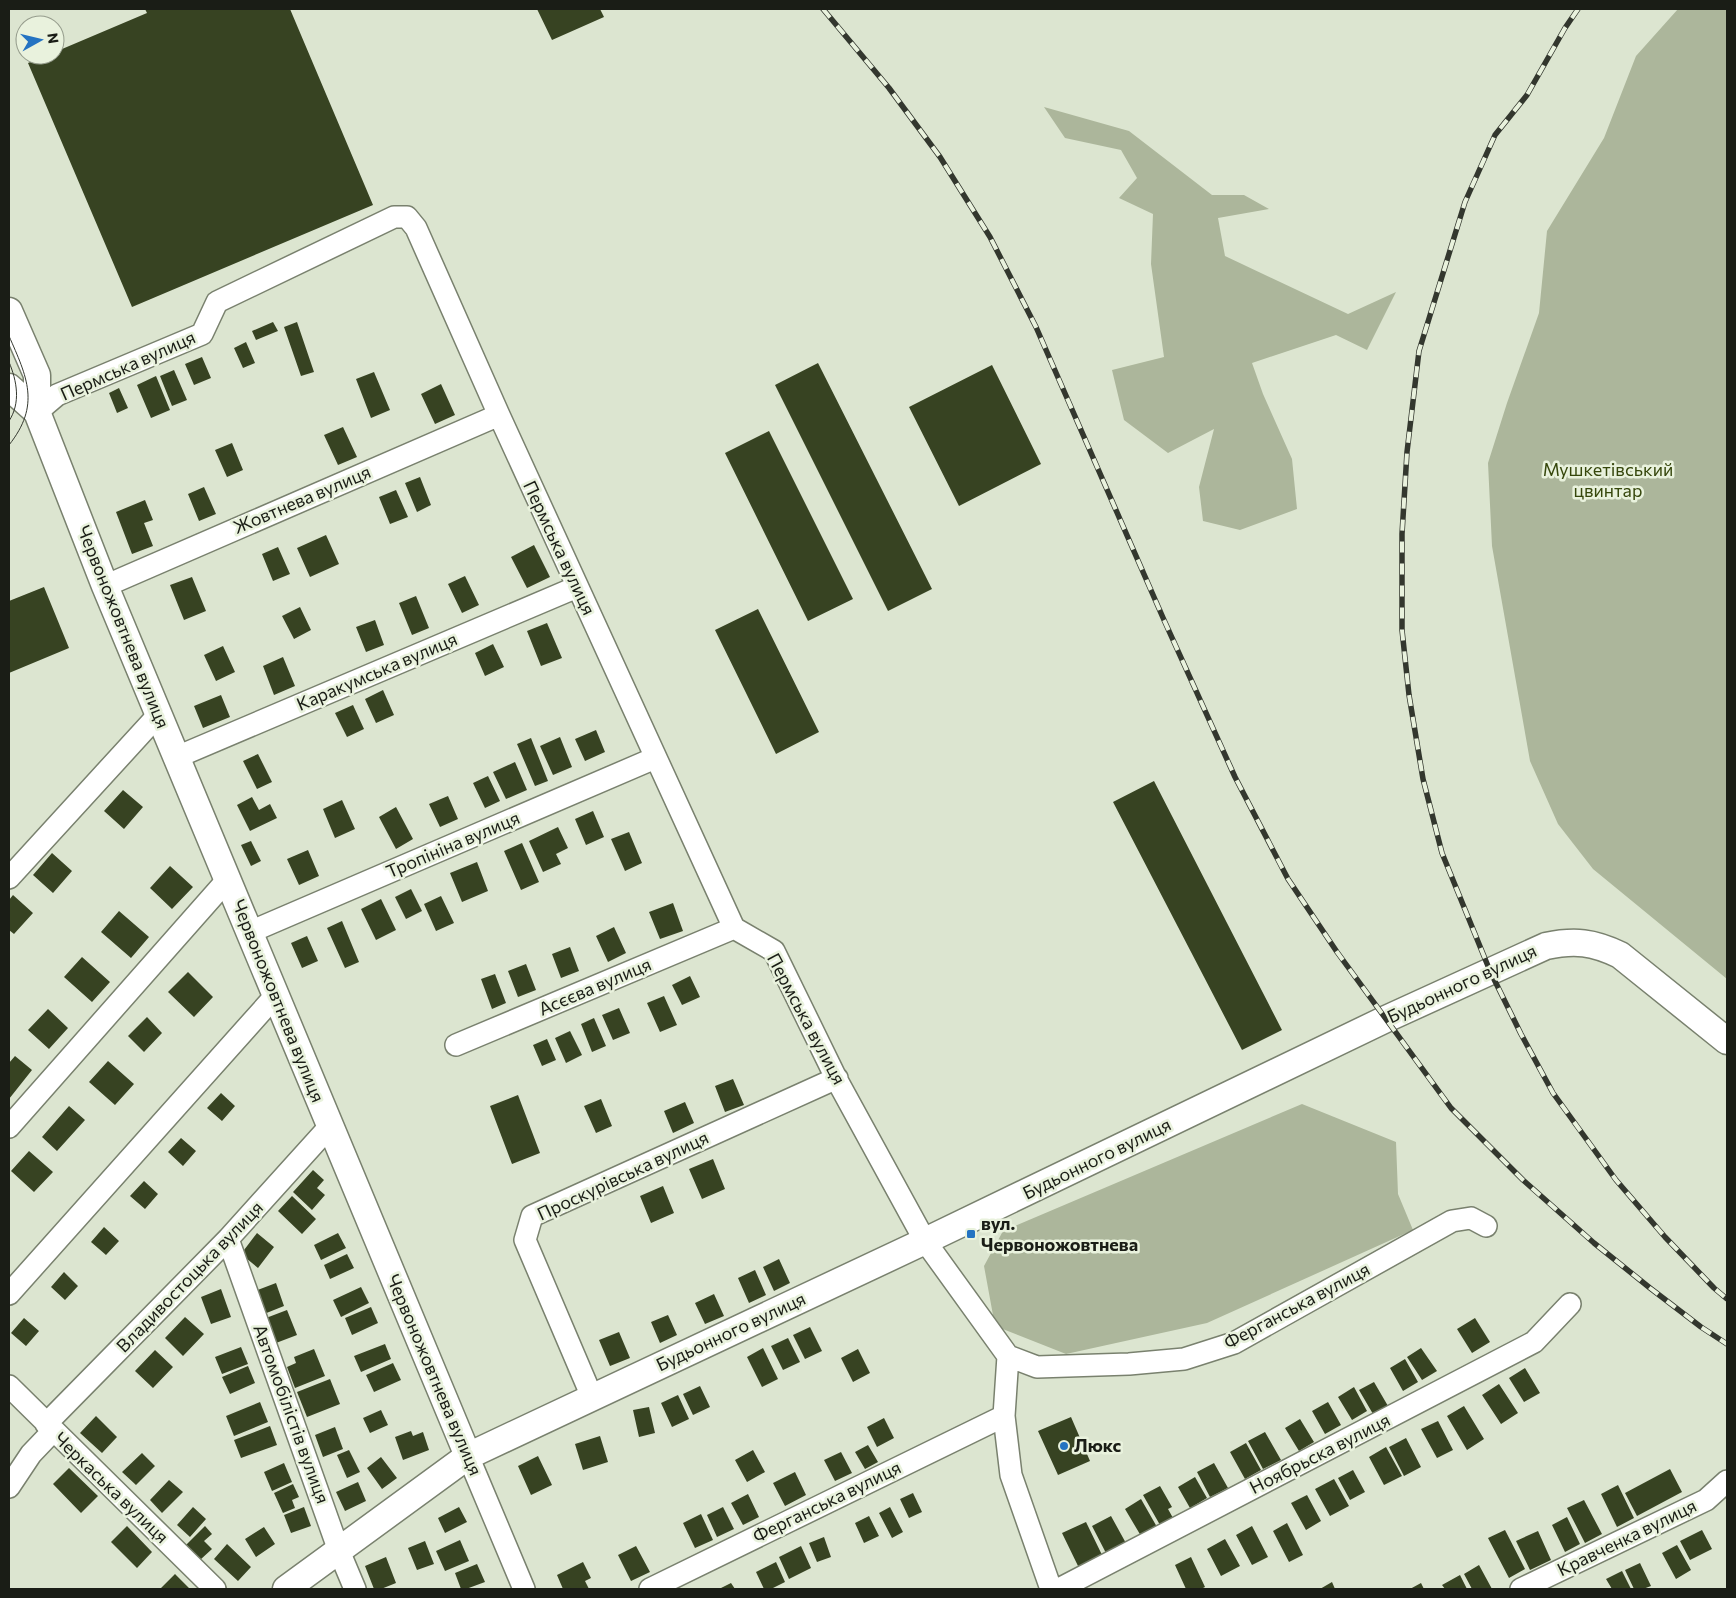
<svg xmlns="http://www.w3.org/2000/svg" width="1736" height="1598" font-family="Commissioner,sans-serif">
<rect width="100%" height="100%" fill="#dce5d0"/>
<path fill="#acb69b" d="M1678,9H1727V979L1593,869L1558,824L1530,761L1492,546L1488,463L1507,403L1539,313L1547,231L1604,138L1636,56Z
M1044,107L1129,131L1212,195H1244L1269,209L1218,218L1225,256L1348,314L1396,292L1367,350L1336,335L1252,363L1263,394L1292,459L1297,509L1240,530L1203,521L1199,487L1214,429L1168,453L1124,420L1112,370L1164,357L1151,264L1153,214L1119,198L1137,178L1121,150L1065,138Z
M1302,1104L1396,1142L1398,1194L1413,1230L1207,1323L1066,1354L995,1326L984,1266L1003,1231Z"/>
<path fill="#374322" d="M145,9H290L373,205L132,307L28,63L47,55H55V52L147,13Z
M537,9H600L604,17L552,40Z
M273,322L278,331L256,340L252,331Z
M297,322L314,372L301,376L284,327Z
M246,342L255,363L243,368L234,348Z
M202,357L211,378L194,385L185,364Z
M818,363L932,589L888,611L775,385Z
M992,365L1041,464L959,506L909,407Z
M174,370L187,400L172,406L160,376Z
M374,372L390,410L371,418L356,379Z
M156,376L170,410L151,418L137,385Z
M441,384L455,415L435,424L421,394Z
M119,388L128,408L117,413L109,393Z
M343,427L357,457L338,465L324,435Z
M769,431L853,599L808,621L725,453Z
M232,443L243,470L227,477L215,450Z
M420,477L431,505L417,512L405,483Z
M204,487L216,514L199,521L188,494Z
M396,490L408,517L390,524L379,497Z
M145,500L153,520L144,523L153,546L132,554L116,512Z
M326,535L339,564L310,577L297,548Z
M534,545L550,577L527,588L511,557Z
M278,547L290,574L273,581L262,554Z
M465,576L479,605L462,613L448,584Z
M192,577L206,611L184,620L170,585Z
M44,587L69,648L9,673V601Z
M416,596L429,628L412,635L399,603Z
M300,607L311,630L294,639L282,616Z
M758,609L819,732L776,754L715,630Z
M375,620L384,645L366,652L356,627Z
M547,623L562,658L541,666L527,631Z
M493,644L504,667L485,676L475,653Z
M223,646L235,672L216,681L204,655Z
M283,657L295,686L274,695L263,666Z
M383,690L394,715L376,723L365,699Z
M221,695L230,717L203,728L194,706Z
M353,705L364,729L347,737L335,713Z
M596,730L605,752L585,761L575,739Z
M560,737L572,767L553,775L540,746Z
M531,738L548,781L535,786L517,744Z
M258,754L272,782L257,789L243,761Z
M515,762L527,790L506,799L493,772Z
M488,776L500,801L485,808L473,783Z
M1154,781L1282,1030L1242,1050L1113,802Z
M123,790L143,807L124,829L104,811Z
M448,796L458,819L440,827L429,804Z
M252,797L259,810L270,804L277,818L250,831L237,805Z
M342,800L355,829L335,838L323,809Z
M396,807L413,839L396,849L379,817Z
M593,811L604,837L586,845L575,819Z
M558,827L568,848L556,854L561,864L543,872L529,841Z
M629,832L642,863L625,871L611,839Z
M251,841L261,861L251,866L241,845Z
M522,843L539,882L521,890L504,851Z
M308,850L319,876L299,885L287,859Z
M52,853L72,871L53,893L33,875Z
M477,862L488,891L462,902L450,873Z
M170,866L193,887L172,909L150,888Z
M411,889L422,911L406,919L395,897Z
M13,895L33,913L14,934L9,930V900Z
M441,896L454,923L436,931L424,904Z
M381,899L396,930L376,940L361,909Z
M673,903L683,931L660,939L649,912Z
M119,911L149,937L131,958L101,932Z
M342,921L359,962L345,968L327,928Z
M614,927L626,953L608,962L596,936Z
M307,936L318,961L302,968L291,943Z
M570,947L579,971L561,978L552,954Z
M82,957L110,982L92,1002L64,977Z
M526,964L536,990L518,997L508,971Z
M188,972L213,997L194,1017L168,992Z
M495,974L506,1003L492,1009L481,979Z
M690,976L700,997L682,1005L672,985Z
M664,996L677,1025L660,1032L647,1003Z
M619,1008L630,1033L613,1040L602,1015Z
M48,1009L68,1028L49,1049L28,1030Z
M147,1017L162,1033L144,1052L128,1036Z
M594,1018L606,1046L592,1052L581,1024Z
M570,1031L582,1055L566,1063L555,1038Z
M547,1039L556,1060L542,1066L533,1045Z
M15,1056L32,1070L9,1099V1063Z
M108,1061L134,1084L115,1105L89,1082Z
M733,1079L744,1105L725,1112L715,1086Z
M221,1093L235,1106L222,1121L207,1108Z
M518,1095L540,1153L512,1164L490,1106Z
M601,1099L612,1126L596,1133L584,1106Z
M685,1102L694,1123L673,1133L664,1111Z
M69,1106L85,1120L57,1151L42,1137Z
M181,1138L196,1151L183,1166L168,1152Z
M29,1151L53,1172L34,1192L11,1171Z
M713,1159L725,1189L702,1199L689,1169Z
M313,1170L324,1180L317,1188L325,1195L312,1210L293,1192Z
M144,1181L158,1194L145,1209L130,1196Z
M663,1186L674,1213L651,1223L640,1196Z
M292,1196L316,1219L302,1234L278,1211Z
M104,1227L119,1241L106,1255L91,1242Z
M257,1233L274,1247L258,1268L241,1254Z
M338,1233L346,1248L321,1260L314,1245Z
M347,1254L354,1268L330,1279L324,1265Z
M779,1259L790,1283L774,1291L763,1267Z
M755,1270L766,1295L749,1303L738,1278Z
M64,1272L78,1286L65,1300L51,1287Z
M276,1283L284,1306L264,1314L255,1291Z
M361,1287L369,1303L341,1317L333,1300Z
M221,1289L231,1317L211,1324L201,1297Z
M714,1294L724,1316L705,1324L695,1303Z
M371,1307L378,1323L352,1335L345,1318Z
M287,1310L297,1335L276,1343L266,1318Z
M668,1315L677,1335L660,1343L651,1322Z
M185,1317L204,1334L183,1356L165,1338Z
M24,1318L39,1331L26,1346L11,1333Z
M1475,1318L1490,1342L1472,1353L1457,1329Z
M810,1327L822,1351L805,1359L793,1335Z
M619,1332L630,1358L610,1366L599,1340Z
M788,1338L800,1362L783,1370L771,1346Z
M385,1344L391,1359L361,1372L354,1356Z
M241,1347L248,1364L222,1374L215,1357Z
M763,1348L778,1379L762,1387L747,1357Z
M1421,1348L1437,1371L1422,1380L1407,1357Z
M314,1349L325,1376L295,1388L287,1367L296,1363L294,1357Z
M858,1349L870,1373L853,1382L841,1358Z
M155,1350L173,1367L153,1388L135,1371Z
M1405,1359L1418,1382L1403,1391L1390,1368Z
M393,1363L401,1380L374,1392L366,1375Z
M248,1366L255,1383L230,1394L222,1377Z
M1525,1368L1540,1393L1524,1402L1509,1378Z
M330,1379L340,1404L307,1417L297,1392Z
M1374,1382L1388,1406L1373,1414L1359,1390Z
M1499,1384L1518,1413L1501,1424L1482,1395Z
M700,1386L710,1407L693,1415L683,1394Z
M1354,1387L1367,1411L1352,1420L1338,1397Z
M678,1395L689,1419L672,1427L661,1403Z
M260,1402L268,1422L234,1436L226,1416Z
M1328,1402L1341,1425L1325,1434L1312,1411Z
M1464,1406L1484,1439L1467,1450L1447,1416Z
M649,1407L655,1433L639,1437L633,1410Z
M381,1410L388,1425L370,1433L363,1418Z
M96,1416L117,1437L102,1453L80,1433Z
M1071,1417L1090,1461L1058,1475L1038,1431Z
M884,1418L894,1438L877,1447L867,1427Z
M1300,1419L1314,1442L1299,1451L1285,1428Z
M1438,1421L1453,1450L1437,1458L1421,1429Z
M270,1426L277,1445L241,1458L234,1440Z
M335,1427L343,1449L323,1457L315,1435Z
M411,1431L413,1436L423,1432L429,1450L403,1460L395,1437Z
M1265,1432L1281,1460L1263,1469L1248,1441Z
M600,1436L608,1462L583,1470L575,1444Z
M1406,1438L1421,1467L1404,1476L1389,1447Z
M1246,1443L1261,1470L1245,1479L1230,1452Z
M868,1445L878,1462L865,1469L855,1452Z
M1386,1447L1402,1476L1384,1485L1369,1457Z
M349,1450L360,1472L347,1478L337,1455Z
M753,1450L765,1472L747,1482L735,1460Z
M841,1452L852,1473L835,1481L824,1460Z
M142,1453L155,1466L136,1485L122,1472Z
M538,1456L552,1485L531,1495L518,1466Z
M381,1457L397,1478L382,1489L367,1468Z
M284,1463L292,1482L272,1491L264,1472Z
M1214,1463L1228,1488L1210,1497L1197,1472Z
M69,1468L98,1496L81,1513L53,1484Z
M1670,1469L1682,1492L1637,1516L1625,1493Z
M1353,1470L1365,1492L1350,1500L1338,1478Z
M795,1472L806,1495L785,1506L773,1483Z
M1195,1477L1207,1498L1190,1508L1178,1487Z
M1334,1479L1349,1506L1330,1516L1315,1489Z
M169,1480L183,1492L162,1513L150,1500Z
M358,1482L366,1501L345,1511L336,1492Z
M293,1484L299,1497L292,1500L295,1508L283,1513L274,1493Z
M1618,1485L1634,1518L1617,1527L1601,1494Z
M1160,1486L1172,1507L1168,1509L1173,1518L1160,1525L1143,1495Z
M913,1493L922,1512L909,1518L900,1499Z
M748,1494L759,1517L743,1525L731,1503Z
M1307,1495L1321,1521L1306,1530L1291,1503Z
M1141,1499L1157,1527L1141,1536L1125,1509Z
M1584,1500L1602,1534L1585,1543L1567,1508Z
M193,1507L206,1519L190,1537L177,1525Z
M304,1507L311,1526L291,1533L284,1515Z
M459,1507L467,1522L445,1533L438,1518Z
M723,1507L734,1529L717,1537L707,1515Z
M890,1507L903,1532L892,1538L879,1513Z
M701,1514L713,1540L695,1548L683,1523Z
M869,1516L879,1536L864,1543L855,1523Z
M1111,1516L1127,1545L1107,1555L1092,1526Z
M1567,1517L1580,1544L1565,1552L1552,1525Z
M1086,1522L1103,1557L1079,1568L1062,1533Z
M1287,1523L1303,1555L1289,1562L1273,1531Z
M127,1526L152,1552L137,1568L111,1542Z
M205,1526L212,1534L204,1541L212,1549L200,1560L186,1545Z
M1252,1526L1268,1557L1252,1565L1236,1535Z
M264,1527L275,1544L256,1557L245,1539Z
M1505,1530L1525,1569L1509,1578L1488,1538Z
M1702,1530L1712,1549L1690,1560L1680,1541Z
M1538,1531L1551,1560L1530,1570L1516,1541Z
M824,1537L831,1557L817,1562L809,1543Z
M1225,1539L1240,1566L1221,1576L1207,1549Z
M460,1540L469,1561L445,1571L436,1551Z
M425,1541L434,1564L417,1570L408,1548Z
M227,1544L251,1567L238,1581L214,1559Z
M1677,1545L1691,1570L1676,1579L1662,1553Z
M636,1546L650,1572L631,1581L618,1555Z
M801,1546L811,1568L789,1579L779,1557Z
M386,1557L396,1583L381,1589H374L365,1566Z
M1191,1557L1205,1587L1201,1589H1186L1175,1565Z
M583,1562L591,1578L585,1581L589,1589H563L557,1575Z
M776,1562L785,1582L771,1589H764L756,1572Z
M1640,1563L1651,1586L1643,1589H1634L1625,1570Z
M477,1564L485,1582L466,1589H461L455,1573Z
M1479,1565L1492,1589H1472L1464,1574Z
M1622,1571L1631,1589H1612L1606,1579Z
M175,1574L190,1589H160Z
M1460,1575L1467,1589H1445L1442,1585Z
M1332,1582L1335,1589H1320Z
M731,1583L735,1589H719Z
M1421,1583L1424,1589H1410Z"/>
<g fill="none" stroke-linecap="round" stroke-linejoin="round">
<g stroke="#79816e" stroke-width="24">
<path id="minor" d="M37,412L57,395L202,334L217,302L394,217H407L416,228L499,415L734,928L774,951L838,1082L925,1241L1008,1356L1004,1416L1011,1475L1051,1589
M105,586L499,415
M177,757L577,587
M9,878L159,714
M250,932L655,758
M456,1045L734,928
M9,1127L228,879
M228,1239L339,1551L355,1589
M9,1294L276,995
M1008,1356L1037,1367L1129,1364L1184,1359L1234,1343L1452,1221L1471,1218L1486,1226
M9,1386L215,1589
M592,1397L525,1240L532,1216L837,1078
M46,1424L228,1239L330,1126
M468,1456L524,1589
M9,1487L31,1454L53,1431
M650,1589L1004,1416
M1059,1589L1534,1342L1570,1304
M1521,1589L1706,1500L1727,1481"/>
</g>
<g stroke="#79816e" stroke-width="29">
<path id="major" d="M9,311L37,375V412L105,586L468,1456
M9,387L37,412
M286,1589L468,1456L925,1241L1386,1019L1546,946C1575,940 1593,942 1620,955L1727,1041"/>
</g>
<use href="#minor" stroke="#fff" stroke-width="21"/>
<use href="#major" stroke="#fff" stroke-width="26"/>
<path stroke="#33372e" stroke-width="1" d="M9,336C27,377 41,405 9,445
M9,362C17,381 21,403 9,421"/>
<g stroke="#33372e" stroke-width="5.5">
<path id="rail" d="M823,9L889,88L940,157L990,237L1036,327L1164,620L1235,777L1288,879L1337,952L1451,1108L1523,1180L1594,1243L1650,1288L1701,1327L1727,1344
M1578,9L1565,28L1527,95L1495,135L1465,202L1419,351L1407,452L1402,534V630L1409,695L1423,779L1442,853L1490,971L1521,1034L1553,1093L1616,1180L1665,1237L1714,1288L1727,1299"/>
</g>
<use href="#rail" stroke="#e9f2dd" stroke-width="4" stroke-dasharray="11" stroke-linecap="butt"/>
</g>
<g fill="#2473c2" stroke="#e9f2dd" stroke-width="2">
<rect x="966" y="1229" width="10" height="10" rx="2.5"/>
<circle cx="1064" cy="1446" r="5"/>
</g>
<g text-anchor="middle" stroke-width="5" stroke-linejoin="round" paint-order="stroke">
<g font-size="18" fill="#1a1d16" stroke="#e9f2dd">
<text transform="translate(128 366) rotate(-24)" y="6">Пермська вулиця</text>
<text transform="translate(302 500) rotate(-23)" y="6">Жовтнева вулиця</text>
<text transform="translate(559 548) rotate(65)" y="6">Пермська вулиця</text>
<text transform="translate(123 627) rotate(68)" y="6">Червоножовтнева вулиця</text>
<text transform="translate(377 672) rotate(-23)" y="6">Каракумська вулиця</text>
<text transform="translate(453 845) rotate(-23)" y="6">Тропініна вулиця</text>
<text transform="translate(1462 984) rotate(-25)" y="6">Будьонного вулиця</text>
<text transform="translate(595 987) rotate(-23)" y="6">Асєєва вулиця</text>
<text transform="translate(278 1001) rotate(68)" y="6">Червоножовтнева вулиця</text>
<text transform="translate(806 1019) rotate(62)" y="6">Пермська вулиця</text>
<text transform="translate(1097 1159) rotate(-26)" y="6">Будьонного вулиця</text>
<text transform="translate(623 1176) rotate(-25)" y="6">Проскурівська вулиця</text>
<text transform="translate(190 1277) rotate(-46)" y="6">Владивостоцька вулиця</text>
<text transform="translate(1297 1306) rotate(-28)" y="6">Ферганська вулиця</text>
<text transform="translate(731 1332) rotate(-25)" y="6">Будьонного вулиця</text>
<text transform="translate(434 1375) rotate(67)" y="6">Червоножовтнева вулиця</text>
<text transform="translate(291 1414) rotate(70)" y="6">Автомобілістів вулиця</text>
<text transform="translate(1320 1454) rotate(-27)" y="6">Ноябрьска вулиця</text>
<text transform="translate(111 1488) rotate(44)" y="6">Черкаська вулиця</text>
<text transform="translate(827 1502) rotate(-26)" y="6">Ферганська вулиця</text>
<text transform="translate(1627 1538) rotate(-26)" y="6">Кравченка вулиця</text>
</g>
<g font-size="18" fill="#36470c" stroke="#e9f2dd">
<text x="1608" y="476">Мушкетівський<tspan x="1608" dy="21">цвинтар</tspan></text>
</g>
<g font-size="18" font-weight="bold" fill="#1a1d16" stroke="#e9f2dd" text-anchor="start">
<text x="981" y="1230">вул.<tspan x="981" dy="21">Червоножовтнева</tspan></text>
<text x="1074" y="1452">Люкс</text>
</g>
</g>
<rect width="1736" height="1598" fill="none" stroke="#1a1d16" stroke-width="20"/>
<g transform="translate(40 40) rotate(82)"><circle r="24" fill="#e9f2dd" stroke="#969d8d"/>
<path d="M0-4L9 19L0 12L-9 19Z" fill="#2473c2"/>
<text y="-8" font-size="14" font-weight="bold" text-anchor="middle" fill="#1a1d16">N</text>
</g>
</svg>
